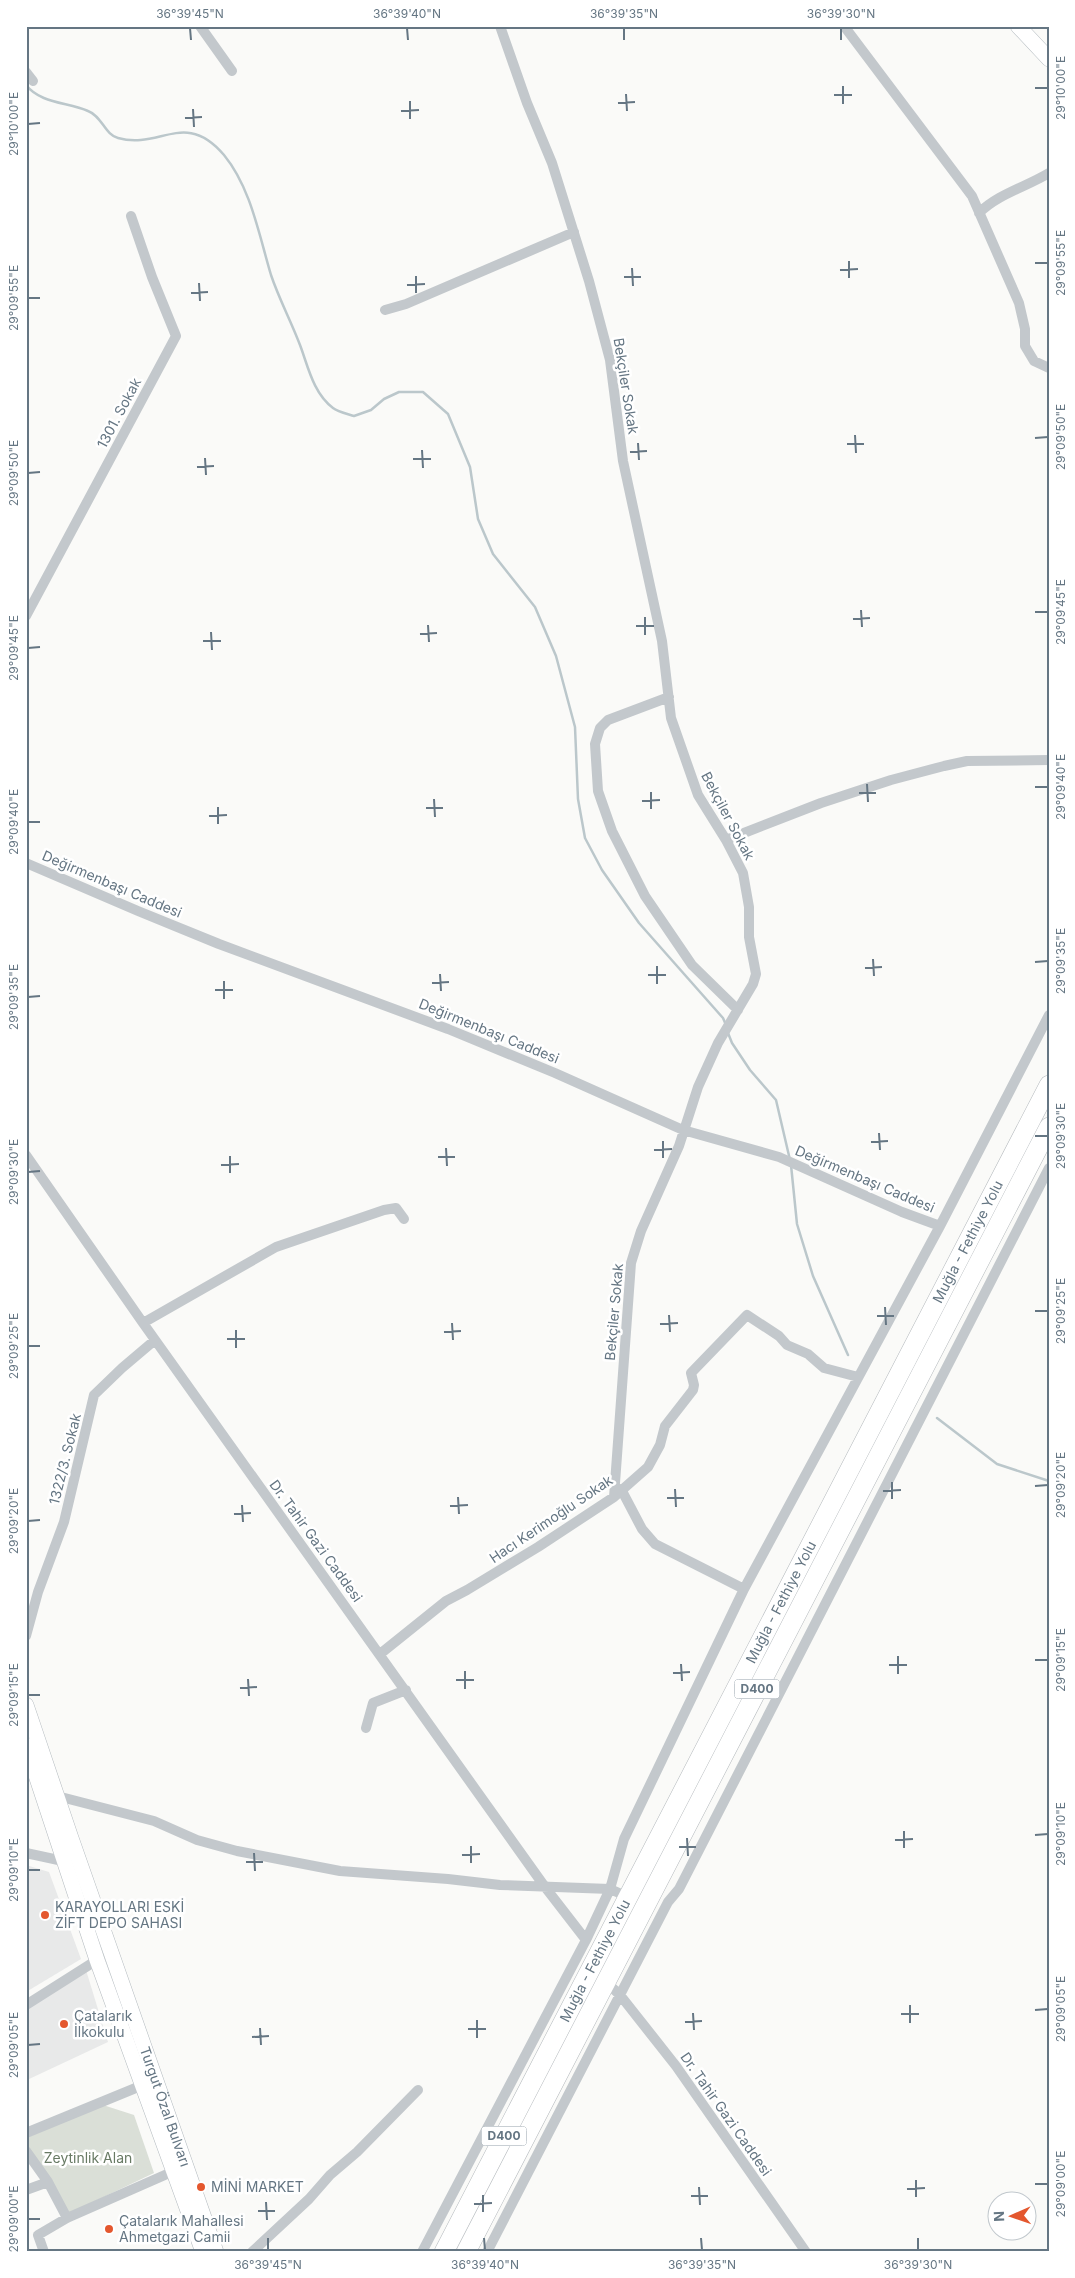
<svg xmlns="http://www.w3.org/2000/svg" width="1075" height="2278" font-family="Inter,sans-serif">
<rect width="100%" height="100%" fill="#fafaf8"/>
<path fill="#e8e9e9" d="M26,1865L49,1872L81,1959L26,1992Z
M86,1970L108,2042L27,2080L26,2005Z"/>
<path fill="#dadfd7" d="M103,2105L134,2115L154,2173L68,2214L26,2146V2138Z"/>
<g fill="none" stroke-linecap="round" stroke-linejoin="round">
<path stroke="#bbc7cb" stroke-width="2.5" d="M26,85C41,104 68,102 88,111C102,116 105,135 118,138C160,150 185,109 224,155C251,188 259,235 271,275C279,299 291,321 300,345C308,366 313,393 333,408C338,412 348,414 354,416L371,410L384,399L399,392H423L448,414L470,467L478,519L493,554L535,607L556,656L575,727L578,799L585,838L602,870L639,923L723,1018L726,1025
M728,1033L732,1043L750,1070L776,1100L790,1160
M791,1165L797,1224L813,1276L848,1355
M937,1418L997,1464L1049,1481"/>
<g stroke="#b3babf" stroke-width="16">
<g id="secondary">
<path d="M1018,26L1049,59"/>
<path id="s1" d="M26,1705L71,1838L216,2252"/>
<path d="M26,1745L97,1960L203,2252"/>
</g>
</g>
<g stroke="#b4b9bd" stroke-width="20">
<g id="highway">
<path id="s2" d="M444,2252L1049,1085"/>
<path d="M466,2252L1049,1127"/>
</g>
</g>
<path stroke="#c3c8cc" stroke-width="10" d="M200,26L232,71
M500,26L527,103L552,163L589,281L610,360L623,461L662,641L671,718L698,795L726,840L743,873L749,907V937L756,974L753,984L718,1043L698,1087L679,1146L641,1231L631,1263L614,1497
M844,26L972,196L1019,303L1025,329V346L1034,361L1049,368
M26,72L33,81
M979,213C998,194 1026,187 1049,173
M385,310L406,304L574,232
M26,616L176,336L152,277L131,216
M669,697L608,720L600,728L595,744L598,791L612,831L645,896L692,965L738,1010
M726,840L821,803L891,780L944,766L967,761L1049,760
M26,863L138,911L219,944L448,1029L555,1073L683,1130L779,1157L902,1212L940,1226
M26,1155L143,1323L545,1887L586,1940
M143,1323L276,1247L384,1210L396,1208L404,1219
M621,1489L642,1529L655,1544L744,1589
M26,1636L38,1592L64,1522L94,1395L122,1368L155,1340
M380,1654L446,1601L467,1590L538,1547L614,1497L648,1467L660,1445L665,1426L693,1390L694,1385L691,1373L747,1315L779,1336L787,1345L808,1354L824,1368L858,1377
M366,1728L373,1703L406,1690
M57,1796L154,1821L197,1840L237,1851L340,1871L448,1879L500,1885L610,1889L628,1897
M26,1853L63,1861
M606,1982L620,1995L676,2066L806,2252
M26,2005L97,1960
M26,2133L143,2085
M26,2151L48,2182L67,2218
M26,2190L48,2182
M44,2252L38,2235L67,2218L174,2171
M252,2252L309,2199L330,2175L357,2152L418,2090
M422,2252L586,1940L610,1889L624,1839L744,1589L940,1226L1049,1015
M487,2252L668,1902L679,1889L1049,1168"/>
<use href="#secondary" stroke="#fff" stroke-width="15"/>
<use href="#highway" stroke="#fff" stroke-width="19"/>
</g>
<path fill="none" stroke="#657683" stroke-width="2" d="M190,28L191,40M407,28L408,40M624,28V40M841,28V40M843,86V104M1035,88H1048M626,94L627,111M834,95H852M410,101V119M618,103L635,102M193,109L194,127M401,111L419,110M185,118L202,117M28,124L40,123M849,261V278M1035,263H1048M632,268L633,286M840,270L858,269M416,276V293M624,277H641M199,283L200,301M407,285L425,284M191,293L208,292M28,298H40M855,435L856,453M1035,438L1048,437M638,443L639,460M847,444H864M422,450L423,468M630,452L647,451M205,458L206,475M413,459H431M197,467L214,466M28,473L40,472M861,610L862,627M1035,612H1048M645,617V635M853,619L870,618M428,625L429,642M636,626H654M211,632L212,650M420,634L437,633M203,641H221M28,648L40,647M867,784L868,802M1035,787H1048M651,792V809M859,793H876M434,799L435,817M642,801L660,800M218,807V824M426,808H443M209,816L227,815M28,822H40M873,959L874,976M1035,962L1048,961M657,966V984M865,968L882,967M440,974L441,991M648,975H666M224,981V999M432,983L449,982M215,990H233M28,997L40,996M879,1133L880,1150M1035,1136H1048M663,1141V1158M871,1142L888,1141M446,1148L447,1166M654,1150L672,1149M230,1156V1173M438,1157H455M221,1165L239,1164M28,1172L40,1171M885,1307L886,1325M1035,1311H1048M669,1315L670,1332M877,1316H894M452,1323L453,1340M660,1324L678,1323M236,1330V1348M444,1332L461,1331M227,1339H245M28,1346H40M892,1482V1499M1035,1486L1048,1485M675,1489L676,1507M883,1491L901,1490M458,1497L459,1514M667,1498H684M242,1505L243,1522M450,1506L468,1505M234,1514L251,1513M28,1521L40,1520M898,1656V1674M1035,1660H1048M681,1664L682,1681M889,1665H907M465,1671V1689M673,1673L690,1672M248,1679L249,1696M456,1680H474M240,1688L257,1687M28,1695H40M904,1831V1848M1035,1835L1048,1834M687,1838L688,1856M895,1840L913,1839M471,1846V1863M679,1847H696M254,1853L255,1871M462,1855L480,1854M246,1862H263M28,1870H40M910,2005V2023M1035,2010L1048,2009M693,2013L694,2030M901,2014H919M477,2020V2038M685,2022L702,2021M260,2028L261,2045M468,2029H486M252,2037L269,2036M28,2045L40,2044M916,2180V2197M1035,2184H1048M699,2187L700,2205M907,2189L925,2188M483,2195V2212M691,2196H708M266,2202L267,2220M474,2204L492,2203M258,2211H275M28,2219H40M268,2238V2250M484,2238L485,2250M701,2238L702,2250M918,2238V2250"/>
<g fill="#e4572e" stroke="#fff" stroke-width="2">
<circle cx="45" cy="1915" r="5"/>
<circle cx="64" cy="2024" r="5"/>
<circle cx="201" cy="2187" r="5"/>
<circle cx="109" cy="2229" r="5"/>
</g>
<g text-anchor="middle" stroke-width="5" stroke-linejoin="round" paint-order="stroke">
<g fill="#fff" stroke="#939fa8" stroke-width="1">
<rect x="734.5" y="1679.5" width="45" height="19" rx="4"/>
<rect x="481.5" y="2126.5" width="45" height="19" rx="4"/>
</g>
<g font-size="12" font-weight="bold" fill="#657683">
<text x="757" y="1693">D400</text>
<text x="504" y="2140">D400</text>
</g>
<g font-size="14" fill="#657683" stroke="#fff">
<text transform="translate(626 386) rotate(81)" y="5">Bekçiler Sokak</text>
<text transform="translate(119 413) rotate(-62)" y="5">1301. Sokak</text>
<text transform="translate(728 816) rotate(62)" y="5">Bekçiler Sokak</text>
<text transform="translate(112 884) rotate(23)" y="5">Değirmenbaşı Caddesi</text>
<text transform="translate(489 1031) rotate(22)" y="5">Değirmenbaşı Caddesi</text>
<text transform="translate(865 1179) rotate(23)" y="5">Değirmenbaşı Caddesi</text>
<text dy="5" stroke="none"><textPath href="#s2" startOffset="1138">Muğla - Fethiye Yolu</textPath></text>
<text transform="translate(614 1312) rotate(-85)" y="5">Bekçiler Sokak</text>
<text transform="translate(65 1459) rotate(-76)" y="5">1322/3. Sokak</text>
<text transform="translate(551 1519) rotate(-34)" y="5">Hacı Kerimoğlu Sokak</text>
<text transform="translate(316 1541) rotate(54)" y="5">Dr. Tahir Gazi Caddesi</text>
<text dy="5" stroke="none"><textPath href="#s2" startOffset="732">Muğla - Fethiye Yolu</textPath></text>
<text dy="5" stroke="none"><textPath href="#s2" startOffset="328">Muğla - Fethiye Yolu</textPath></text>
<text dy="5" stroke="none"><textPath href="#s1" startOffset="425">Turgut Özal Bulvarı</textPath></text>
<text transform="translate(726 2114) rotate(55)" y="5">Dr. Tahir Gazi Caddesi</text>
</g>
<g font-size="14" fill="#657683" stroke="#fff" text-anchor="start">
<text x="55" y="1912">KARAYOLLARI ESKİ<tspan x="55" dy="16">ZİFT DEPO SAHASI</tspan></text>
<text x="74" y="2021">Çatalarık<tspan x="74" dy="16">İlkokulu</tspan></text>
<text x="211" y="2192">MİNİ MARKET</text>
<text x="119" y="2226">Çatalarık Mahallesi<tspan x="119" dy="16">Ahmetgazi Camii</tspan></text>
</g>
<g font-size="14" fill="#687a64" stroke="#fff">
<text x="88" y="2163">Zeytinlik Alan</text>
</g>
</g>
<rect width="1075" height="2278" fill="none" stroke="#ffffff" stroke-width="55"/>
<g transform="translate(1012 2216) rotate(268)"><circle r="24" fill="#ffffff" stroke="#c1c8cd"/>
<path d="M0-4L9 19L0 12L-9 19Z" fill="#e4572e"/>
<text y="-8" font-size="14" font-weight="bold" text-anchor="middle" fill="#657683">N</text>
</g>
<rect x="28" y="28" width="1020" height="2222" fill="none" stroke="#657683" stroke-width="2"/>
<g font-size="12" text-anchor="middle" fill="#657683">
<text x="190" y="18">36°39'45"N</text>
<text x="407" y="18">36°39'40"N</text>
<text x="624" y="18">36°39'35"N</text>
<text x="841" y="18">36°39'30"N</text>
<text transform="translate(1061 88) rotate(-90)" y="4">29°10'00"E</text>
<text transform="translate(14 124) rotate(-90)" y="4">29°10'00"E</text>
<text transform="translate(1061 263) rotate(-90)" y="4">29°09'55"E</text>
<text transform="translate(14 298) rotate(-90)" y="4">29°09'55"E</text>
<text transform="translate(1061 437) rotate(-90)" y="4">29°09'50"E</text>
<text transform="translate(14 473) rotate(-90)" y="4">29°09'50"E</text>
<text transform="translate(1061 612) rotate(-90)" y="4">29°09'45"E</text>
<text transform="translate(14 648) rotate(-90)" y="4">29°09'45"E</text>
<text transform="translate(1061 787) rotate(-90)" y="4">29°09'40"E</text>
<text transform="translate(14 822) rotate(-90)" y="4">29°09'40"E</text>
<text transform="translate(1061 961) rotate(-90)" y="4">29°09'35"E</text>
<text transform="translate(14 997) rotate(-90)" y="4">29°09'35"E</text>
<text transform="translate(1061 1136) rotate(-90)" y="4">29°09'30"E</text>
<text transform="translate(14 1172) rotate(-90)" y="4">29°09'30"E</text>
<text transform="translate(1061 1311) rotate(-90)" y="4">29°09'25"E</text>
<text transform="translate(14 1346) rotate(-90)" y="4">29°09'25"E</text>
<text transform="translate(1061 1485) rotate(-90)" y="4">29°09'20"E</text>
<text transform="translate(14 1521) rotate(-90)" y="4">29°09'20"E</text>
<text transform="translate(1061 1660) rotate(-90)" y="4">29°09'15"E</text>
<text transform="translate(14 1695) rotate(-90)" y="4">29°09'15"E</text>
<text transform="translate(1061 1834) rotate(-90)" y="4">29°09'10"E</text>
<text transform="translate(14 1870) rotate(-90)" y="4">29°09'10"E</text>
<text transform="translate(1061 2009) rotate(-90)" y="4">29°09'05"E</text>
<text transform="translate(14 2045) rotate(-90)" y="4">29°09'05"E</text>
<text transform="translate(1061 2184) rotate(-90)" y="4">29°09'00"E</text>
<text transform="translate(14 2219) rotate(-90)" y="4">29°09'00"E</text>
<text x="268" y="2269">36°39'45"N</text>
<text x="485" y="2269">36°39'40"N</text>
<text x="702" y="2269">36°39'35"N</text>
<text x="918" y="2269">36°39'30"N</text>
</g>
</svg>
